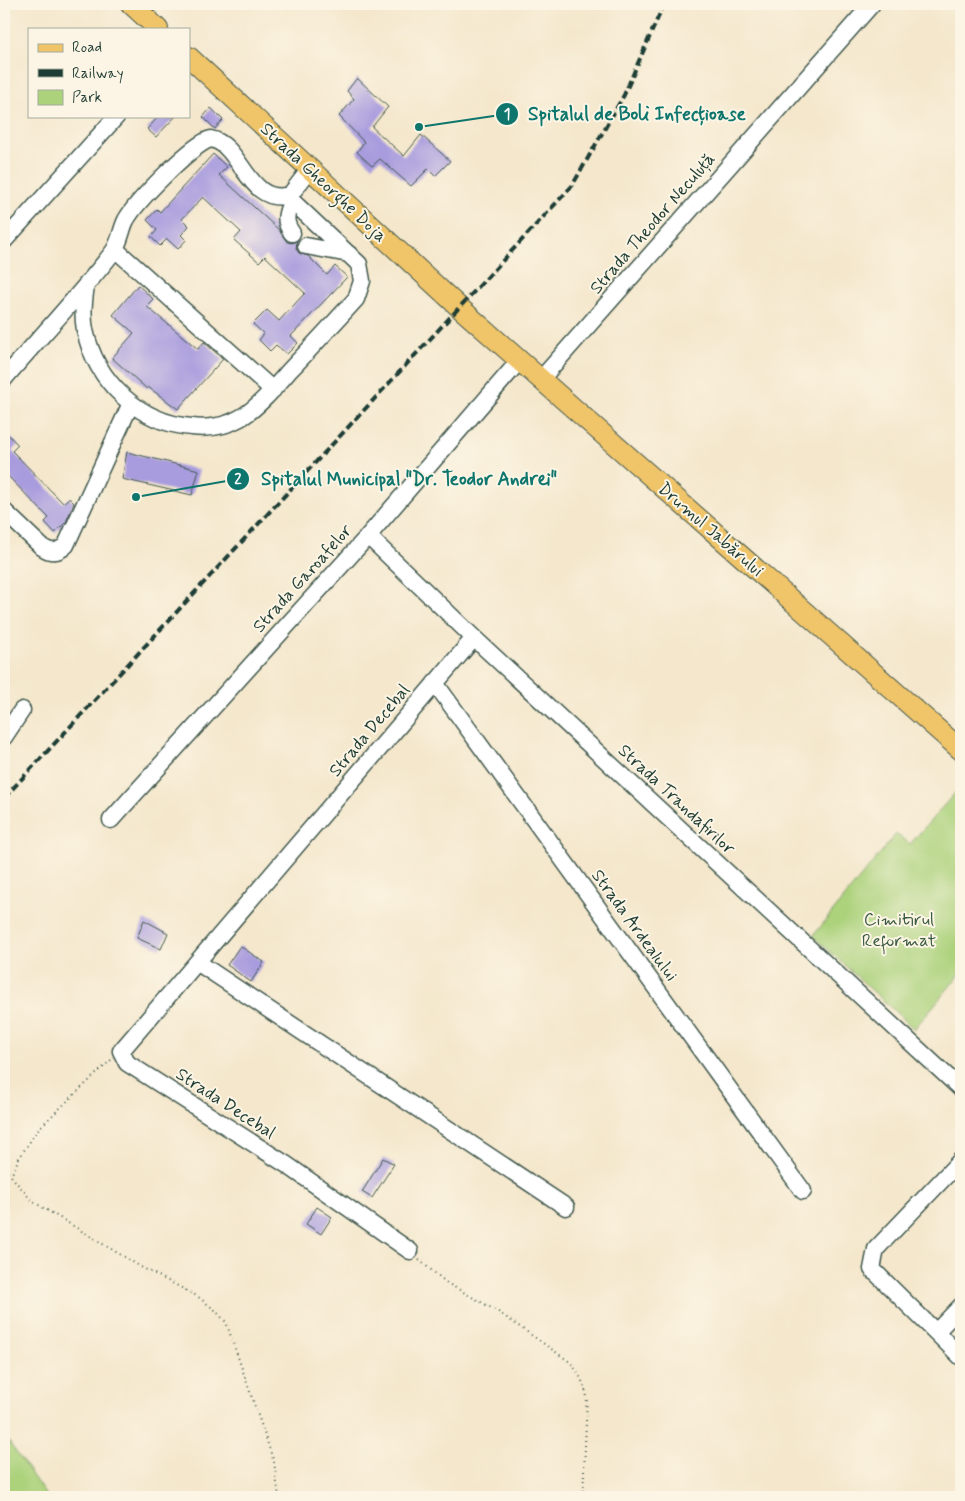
<svg xmlns="http://www.w3.org/2000/svg" width="965" height="1501" font-family="Mynerve,sans-serif">
<rect width="100%" height="100%" fill="#fcf5e5"/>
<filter id="ink" filterUnits="userSpaceOnUse"><feTurbulence type="fractalNoise" baseFrequency=".02" numOctaves="2"/><feDisplacementMap in="SourceGraphic" scale="10" xChannelSelector="R" yChannelSelector="G"/><feConvolveMatrix kernelMatrix="1 2 1 2 8 2 1 2 1" color-interpolation-filters="sRGB"/></filter>
<filter id="wash" filterUnits="userSpaceOnUse"><feTurbulence type="fractalNoise" baseFrequency=".0096" numOctaves="4" result="noise"/><feDisplacementMap in="SourceGraphic" scale="20" xChannelSelector="R" yChannelSelector="G"/><feGaussianBlur stdDeviation="1.12" result="paint"/><feColorMatrix in="noise" values="0 0 0 0 0 0 0 0 0 0 0 0 0 0 0 0 0 1.4 0 .05"/><feComposite in="paint" operator="in"/></filter>
<g filter="url(#wash)">
<rect width="100%" height="100%" fill="#f4e7cc"/>
<path fill="#acd27b" stroke="#668858" d="M961,786V973L914,1029L813,936L896,834L910,844Z
M4,1435L47,1497H4Z"/>
<g id="blocks">
<path fill="#a99cde" d="M357,78L388,107L372,127L404,156L421,135L450,161L435,176L428,169L411,186L380,159L372,166L357,152L364,142L339,116L354,99L347,91Z
M211,108L223,120L215,129L203,117Z
M159,116H176L156,137L147,129Z
M213,154L227,167L219,175L279,230L287,242L292,243L297,241L296,249L299,253L308,256L327,275L335,266L347,277L291,336L298,343L287,354L276,345L270,351L259,340L264,334L253,324L267,310L279,321L305,293L265,256L259,262L234,240L241,232L203,197L182,219L189,226L181,235L186,240L178,249L167,239L160,246L151,237L157,230L147,220L157,209L160,212Z
M138,285L153,299L146,306L198,349L204,342L223,359L178,409L148,387L147,389L112,358L134,333L113,315Z
M4,430L18,445L12,451L63,503L69,498L74,503L66,522L55,533L45,522L49,518L4,472Z
M127,452L199,470L192,495L122,479Z
M144,920L168,933L161,949L137,938Z
M240,946L264,962L251,982L227,965Z
M383,1158L394,1164L372,1198L362,1192Z
M317,1207L332,1217L321,1234L306,1224Z"/>
</g>
</g>
<g filter="url(#ink)">
<use href="#blocks" fill-opacity="0" stroke="#3f564b" stroke-width="1"/>
<g fill="none" stroke-linecap="round" stroke-linejoin="round">
<g stroke="#3f564b" stroke-width="19">
<path id="minor" d="M292,233C284,222 285,214 292,201
M4,241L117,116
M306,246L349,254
M115,249L273,390
M86,285C84,300 82,314 85,330C96,382 140,423 192,427C209,429 226,426 240,418C258,408 276,386 289,371C312,347 334,323 356,299L362,281L359,264L292,201L290,195
M4,379C40,337 79,296 113,252C120,243 121,230 126,220C136,202 193,143 211,139C242,145 248,207 290,195L310,169
M541,379L872,4
M4,511L42,547C51,553 58,553 66,545L131,403
M368,536L474,638L961,1089
M435,683L803,1191
M4,737L22,710
M111,820L368,536L520,360
M197,962L566,1207
M961,1160L876,1249L872,1269L961,1357
M410,1251L287,1165L127,1063L121,1051L474,638
M936,1332L961,1306"/>
</g>
<g stroke="#3f564b" stroke-width="22">
<path id="major" d="M131,4L158,29
M189,57L460,308L961,750"/>
</g>
<path stroke="#3f564b" stroke-width="2" stroke-dasharray="1 4" stroke-linecap="butt" d="M111,1060L39,1128L19,1158L11,1176L32,1201L141,1267L197,1296L215,1310L226,1322L274,1462L279,1497
M4,1169L11,1176
M419,1260L447,1283L497,1311L570,1362C579,1373 584,1383 587,1397L583,1497"/>
<use href="#minor" stroke="#fff" stroke-width="16"/>
<use href="#major" stroke="#f0c469" stroke-width="20"/>
<path stroke="#1f3d34" stroke-width="4" stroke-dasharray="8 4" stroke-linecap="butt" d="M4,798L572,186L624,95L664,4"/>
</g>
</g>
<g text-anchor="middle" stroke-width="4" stroke-linejoin="round" paint-order="stroke">
<g font-size="18" fill="#1f3d34" stroke="#fcf5e5">
<text transform="translate(324 182) rotate(43)" y="6">Strada Gheorghe Doja</text>
<text transform="translate(652 223) rotate(-49)" y="6">Strada Theodor Neculuță</text>
<text transform="translate(711 529) rotate(41)" y="6">Drumul Jabărului</text>
<text transform="translate(302 578) rotate(-48)" y="6">Strada Garoafelor</text>
<text transform="translate(369 730) rotate(-50)" y="6">Strada Decebal</text>
<text transform="translate(677 799) rotate(43)" y="6">Strada Trandafirilor</text>
<text transform="translate(635 925) rotate(54)" y="6">Strada Ardealului</text>
<text transform="translate(226 1103) rotate(33)" y="6">Strada Decebal</text>
</g>
<g font-size="18" fill="#3b5b42" stroke="#fcf5e5">
<text x="899" y="925">Cimitirul<tspan x="899" dy="21">Reformat</tspan></text>
</g>
</g>
<path fill="none" stroke="#0f766e" stroke-width="2" d="M419 127L507 114M136 497L238 479"/>
<g fill="#0f766e" stroke="#fcf5e5" stroke-width="2">
<circle cx="419" cy="127" r="5"/>
<circle cx="136" cy="497" r="5"/>
<circle cx="507" cy="114" r="12"/>
<circle cx="238" cy="479" r="12"/>
</g>
<g font-size="15" text-anchor="middle" font-weight="bold" fill="#fff">
<text x="507" y="119">1</text>
<text x="238" y="484">2</text>
</g>
<g font-size="19" text-anchor="middle" font-weight="bold" fill="#0f766e" stroke="#fcf5e5" stroke-width="4" stroke-linejoin="round" paint-order="stroke">
<text x="637" y="120">Spitalul de Boli Infecțioase</text>
<text x="409" y="485">Spitalul Municipal "Dr. Teodor Andrei"</text>
</g>
<rect width="965" height="1501" fill="none" stroke="#fcf5e5" stroke-width="20"/>
<rect x="28" y="28" width="162" height="90" fill="#fcf5e5" stroke="#a4ab9e"/>
<rect x="38" y="44" width="25" height="8" fill="#f0c469" stroke="#a4ab9e"/>
<text x="72" y="52" font-size="15" fill="#1f3d34">Road</text>
<rect x="38" y="69" width="25" height="8" fill="#1f3d34" stroke="#a4ab9e"/>
<text x="72" y="78" font-size="15" fill="#1f3d34">Railway</text>
<rect x="38" y="90" width="25" height="15" fill="#acd27b" stroke="#a4ab9e"/>
<text x="72" y="102" font-size="15" fill="#1f3d34">Park</text>
</svg>
